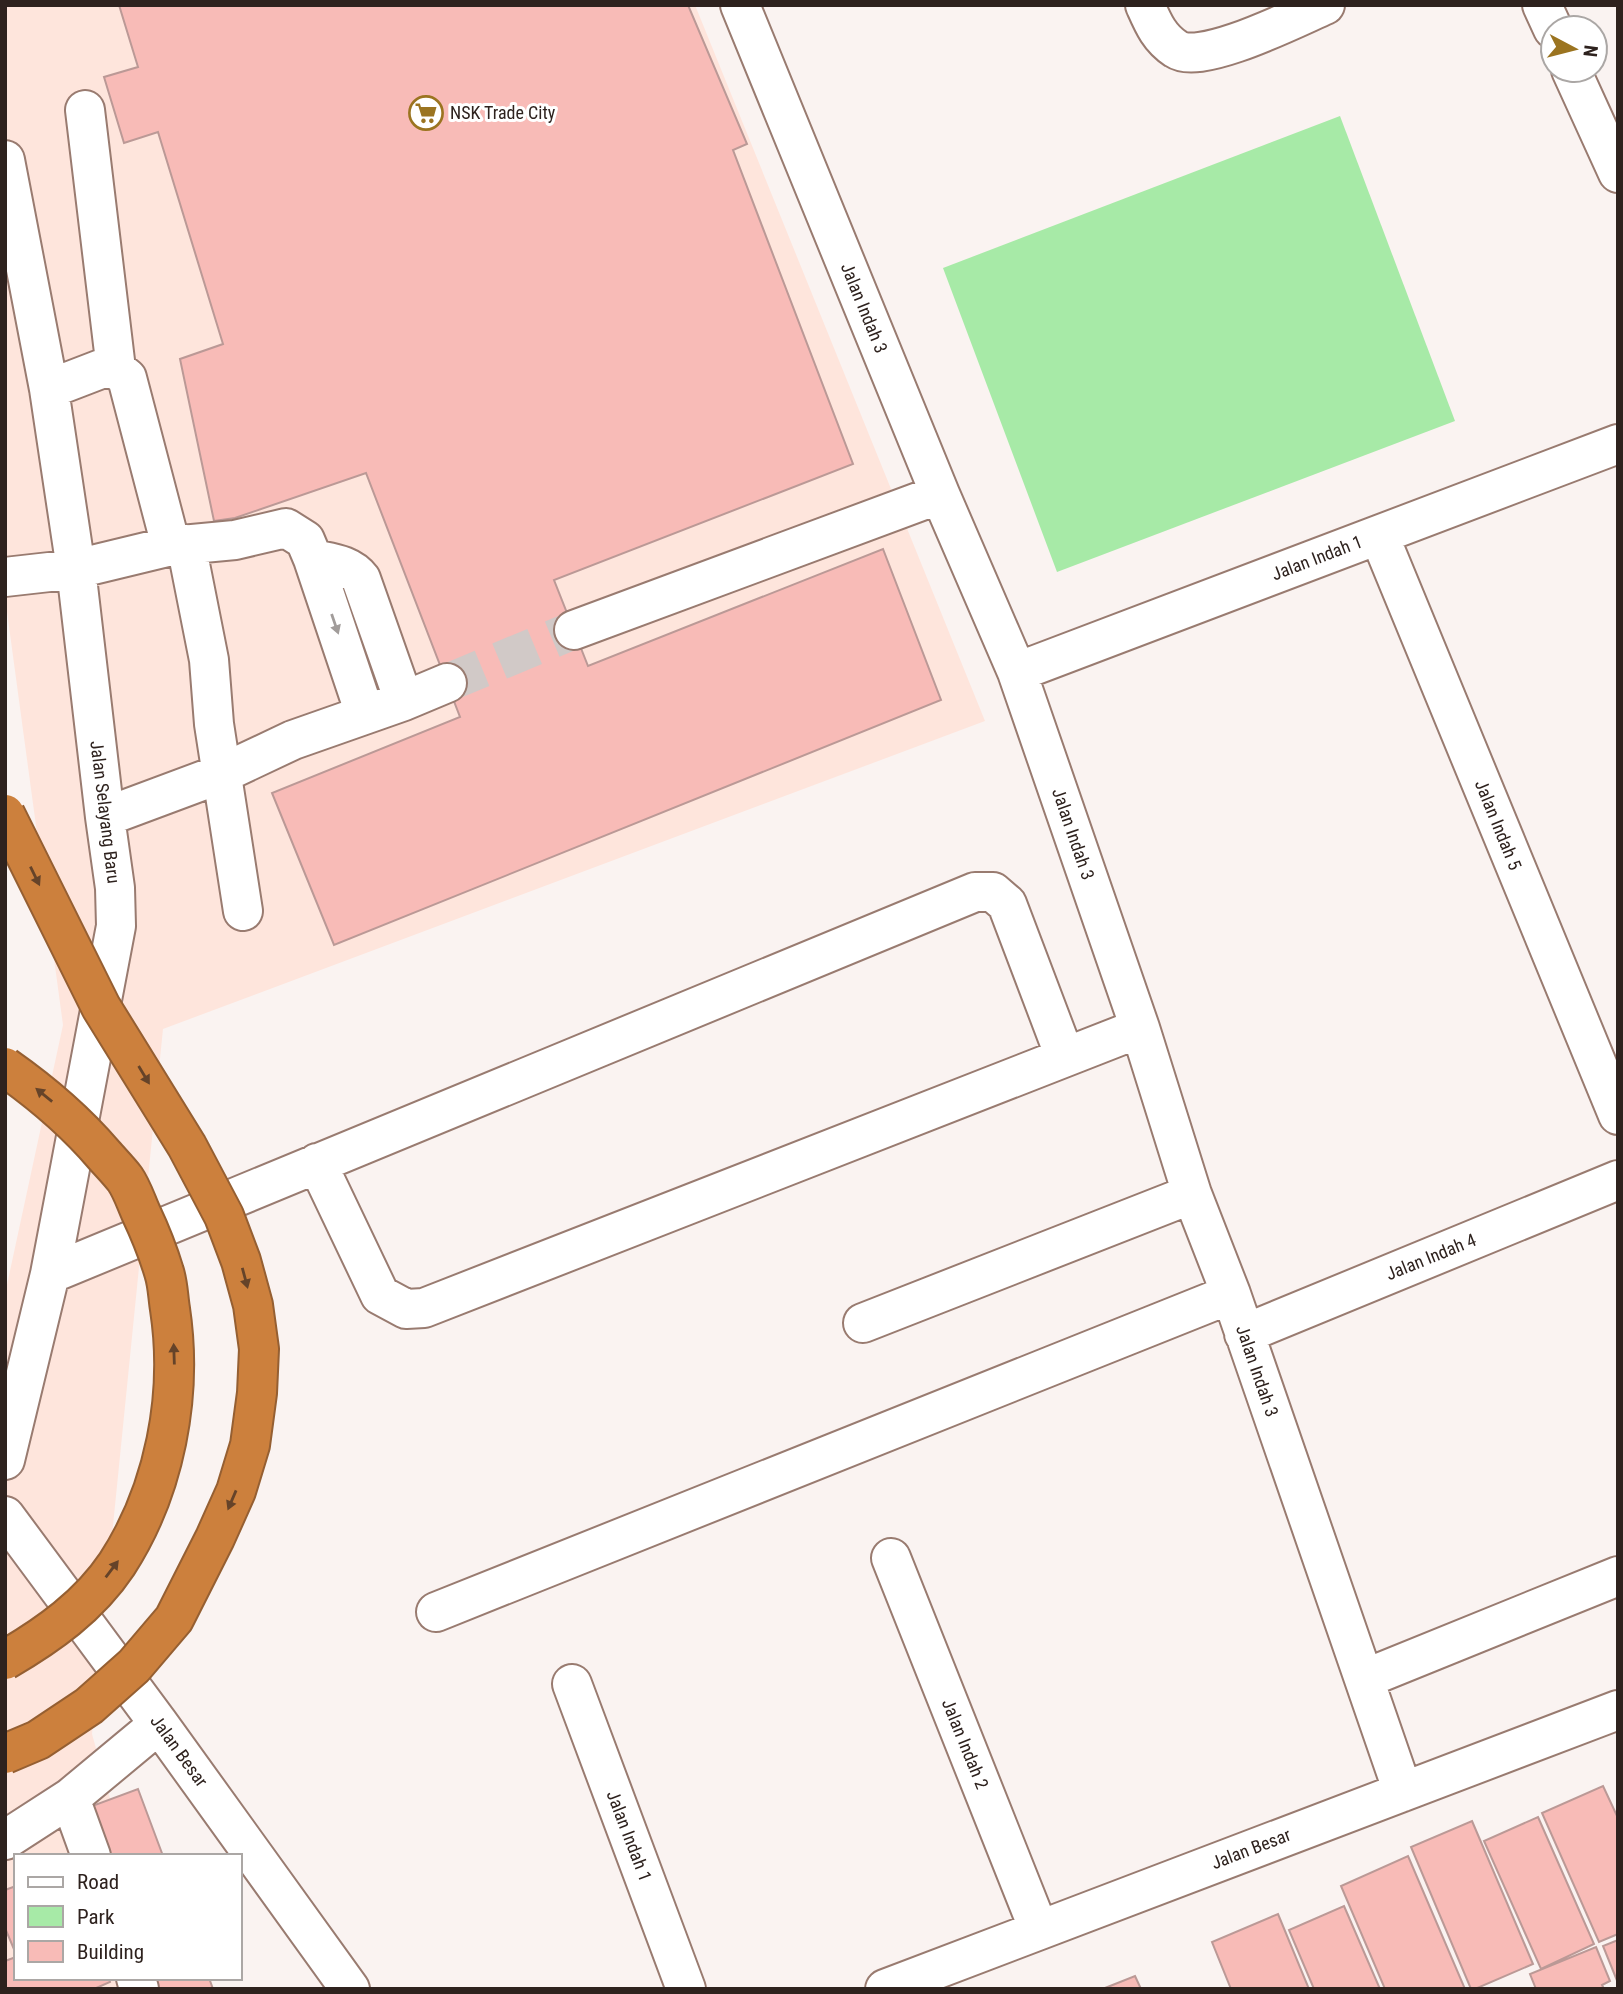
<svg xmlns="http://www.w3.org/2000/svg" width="1623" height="1994" font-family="'Roboto Condensed',sans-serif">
<rect width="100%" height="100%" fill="#faf3f1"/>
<path fill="#fee5dc" d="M5,5H695L985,721L163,1029L92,1734L126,1856H16V1978H160L163,1989H5V1294L63,1025L5,597Z"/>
<path fill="#a7eaa7" d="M1340,116L1455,421L1057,572L943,268Z"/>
<path fill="#f8bbb7" stroke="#bb9996" stroke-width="2" d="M119,5H688L747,144L733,150L853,464L554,580L588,666L883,549L941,700L334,945L272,793L460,717L366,473L235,518L214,521L180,359L223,344L158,132L124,143L104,77L138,67Z
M1603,1786L1618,1818V1934L1599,1942L1542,1813Z
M138,1789L163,1856H101L84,1809Z
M1538,1817L1594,1944L1541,1969L1484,1841Z
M1472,1821L1533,1964L1475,1989H1471L1411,1847Z
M1408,1856L1465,1989H1385L1341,1886Z
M16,1886V1954L5,1928V1890Z
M1344,1906L1380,1989H1314L1289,1930Z
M1278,1914L1309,1989H1231L1212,1942Z
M1618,1940V1983L1603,1946Z
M1596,1947L1610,1981L1602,1985L1604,1989H1536L1530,1974Z
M16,1957V1978H109L110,1982L94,1989H5V1961Z
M1135,1976L1141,1989L1105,1988Z
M147,1978H209L213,1989H151Z"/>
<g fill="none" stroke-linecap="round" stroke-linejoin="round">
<path stroke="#d1c9c7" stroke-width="38" stroke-dasharray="38 19" stroke-linecap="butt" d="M447,683L574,630"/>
<g stroke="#997b70" stroke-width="42">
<path id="minor" d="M740,5L940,494L1017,672L1140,1028L1192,1194L1231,1294L1403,1792
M1145,5C1153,23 1159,38 1176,49C1201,66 1297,17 1325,5
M1542,5L1553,29
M1571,70L1618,173
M85,110L116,369
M5,160L49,389L76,569L105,817L115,888L116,926L50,1274L5,1460
M49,389L101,369H116L127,378L171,546
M1379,535L1618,1115
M186,544L209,660L214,724L243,911
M313,559C331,563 350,564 361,579L404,701
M5,577L76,569L171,546L235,540L286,528L305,540L313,559L365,714
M574,630L940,494
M1017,672L1618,444
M105,817L223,773L293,740L404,701L447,683
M317,1163L380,1295L406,1309L424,1308L1140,1028
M50,1274L975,892H993L1007,904L1065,1057
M863,1323L1192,1194
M1244,1334L1618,1180
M5,1516L159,1724L350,1989
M891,1558L1039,1930
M436,1612L1231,1294
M1364,1679L1618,1576
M572,1684L686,1989
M70,1798L91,1856
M5,1840L70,1798L159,1724
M136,1978L139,1989
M885,1989L1618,1710"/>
</g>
<use href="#minor" stroke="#fff" stroke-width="38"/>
<g stroke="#955f32" stroke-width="42" stroke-linecap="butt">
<path id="highway-bridge" d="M5,814L101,1007L187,1146L224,1216L241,1261L253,1305L259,1349L257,1393L250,1445L236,1491L215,1538L174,1619L134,1666L89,1706L38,1740L5,1754
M5,1067C42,1093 75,1121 104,1155C111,1163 119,1171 125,1179C132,1189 136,1202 141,1213C150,1232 158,1252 164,1272C168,1284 168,1297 170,1309C183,1395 165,1490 117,1564C89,1606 48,1635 5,1660"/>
</g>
<use href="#highway-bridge" stroke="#cc803d" stroke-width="38"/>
</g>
<defs><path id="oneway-solid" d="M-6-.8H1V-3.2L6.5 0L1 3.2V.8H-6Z" transform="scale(1.75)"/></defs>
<use fill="#a19c9a" href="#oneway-solid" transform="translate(335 624) rotate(71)"/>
<g fill="#654329">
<use href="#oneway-solid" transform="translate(35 876) rotate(64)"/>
<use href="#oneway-solid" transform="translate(144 1075) rotate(59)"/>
<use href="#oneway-solid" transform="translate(44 1095) rotate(-141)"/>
<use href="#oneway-solid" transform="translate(245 1278) rotate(75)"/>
<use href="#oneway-solid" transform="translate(174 1354) rotate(-92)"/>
<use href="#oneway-solid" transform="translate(232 1500) rotate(113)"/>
<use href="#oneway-solid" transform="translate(112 1569) rotate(-53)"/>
</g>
<defs>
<g id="supermarket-ring" transform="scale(1.75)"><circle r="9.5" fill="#fff" stroke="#9b7420" stroke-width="1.5"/><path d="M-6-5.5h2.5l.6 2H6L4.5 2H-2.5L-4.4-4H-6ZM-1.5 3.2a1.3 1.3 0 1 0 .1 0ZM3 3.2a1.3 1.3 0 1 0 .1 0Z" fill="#9b7420"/></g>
</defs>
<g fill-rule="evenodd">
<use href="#supermarket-ring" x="426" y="113"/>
</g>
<g text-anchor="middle" stroke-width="6" stroke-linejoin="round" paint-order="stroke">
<g font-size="18" fill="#2e221e" stroke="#fff" text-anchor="start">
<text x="450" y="119">NSK Trade City</text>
</g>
<g font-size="18" fill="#2e221e" stroke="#fff">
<text transform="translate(864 308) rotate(68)" y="6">Jalan Indah 3</text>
<text transform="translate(1317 558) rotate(-21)" y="6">Jalan Indah 1</text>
<text transform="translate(105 812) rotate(83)" y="6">Jalan Selayang Baru</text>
<text transform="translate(1498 825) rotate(68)" y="6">Jalan Indah 5</text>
<text transform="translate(1073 834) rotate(71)" y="6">Jalan Indah 3</text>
<text transform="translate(1431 1257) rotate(-22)" y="6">Jalan Indah 4</text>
<text transform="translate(1257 1371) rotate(71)" y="6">Jalan Indah 3</text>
<text transform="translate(965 1744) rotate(68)" y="6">Jalan Indah 2</text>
<text transform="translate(179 1751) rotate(54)" y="6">Jalan Besar</text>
<text transform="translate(629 1836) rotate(69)" y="6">Jalan Indah 1</text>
<text transform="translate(1251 1849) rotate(-21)" y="6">Jalan Besar</text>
</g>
</g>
<rect width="1623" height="1994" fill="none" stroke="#2e221e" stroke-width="14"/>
<rect x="14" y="1854" width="228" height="126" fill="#ffffff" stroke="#aba7a5" stroke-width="2"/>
<rect x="28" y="1877" width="35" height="10" fill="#ffffff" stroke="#aba7a5" stroke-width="2"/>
<text x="77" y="1889" font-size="21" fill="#2e221e">Road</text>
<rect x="28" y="1906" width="35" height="21" fill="#a7eaa7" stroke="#aba7a5" stroke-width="2"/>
<text x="77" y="1924" font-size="21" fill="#2e221e">Park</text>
<rect x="28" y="1941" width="35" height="21" fill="#f8bbb7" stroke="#aba7a5" stroke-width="2"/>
<text x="77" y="1959" font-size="21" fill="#2e221e">Building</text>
<g transform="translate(1574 49) rotate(97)"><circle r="33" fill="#ffffff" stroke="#aba7a5" stroke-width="2"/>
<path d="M0-5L12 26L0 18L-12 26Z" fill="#9b7420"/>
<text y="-10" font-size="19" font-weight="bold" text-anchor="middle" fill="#2e221e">N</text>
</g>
</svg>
